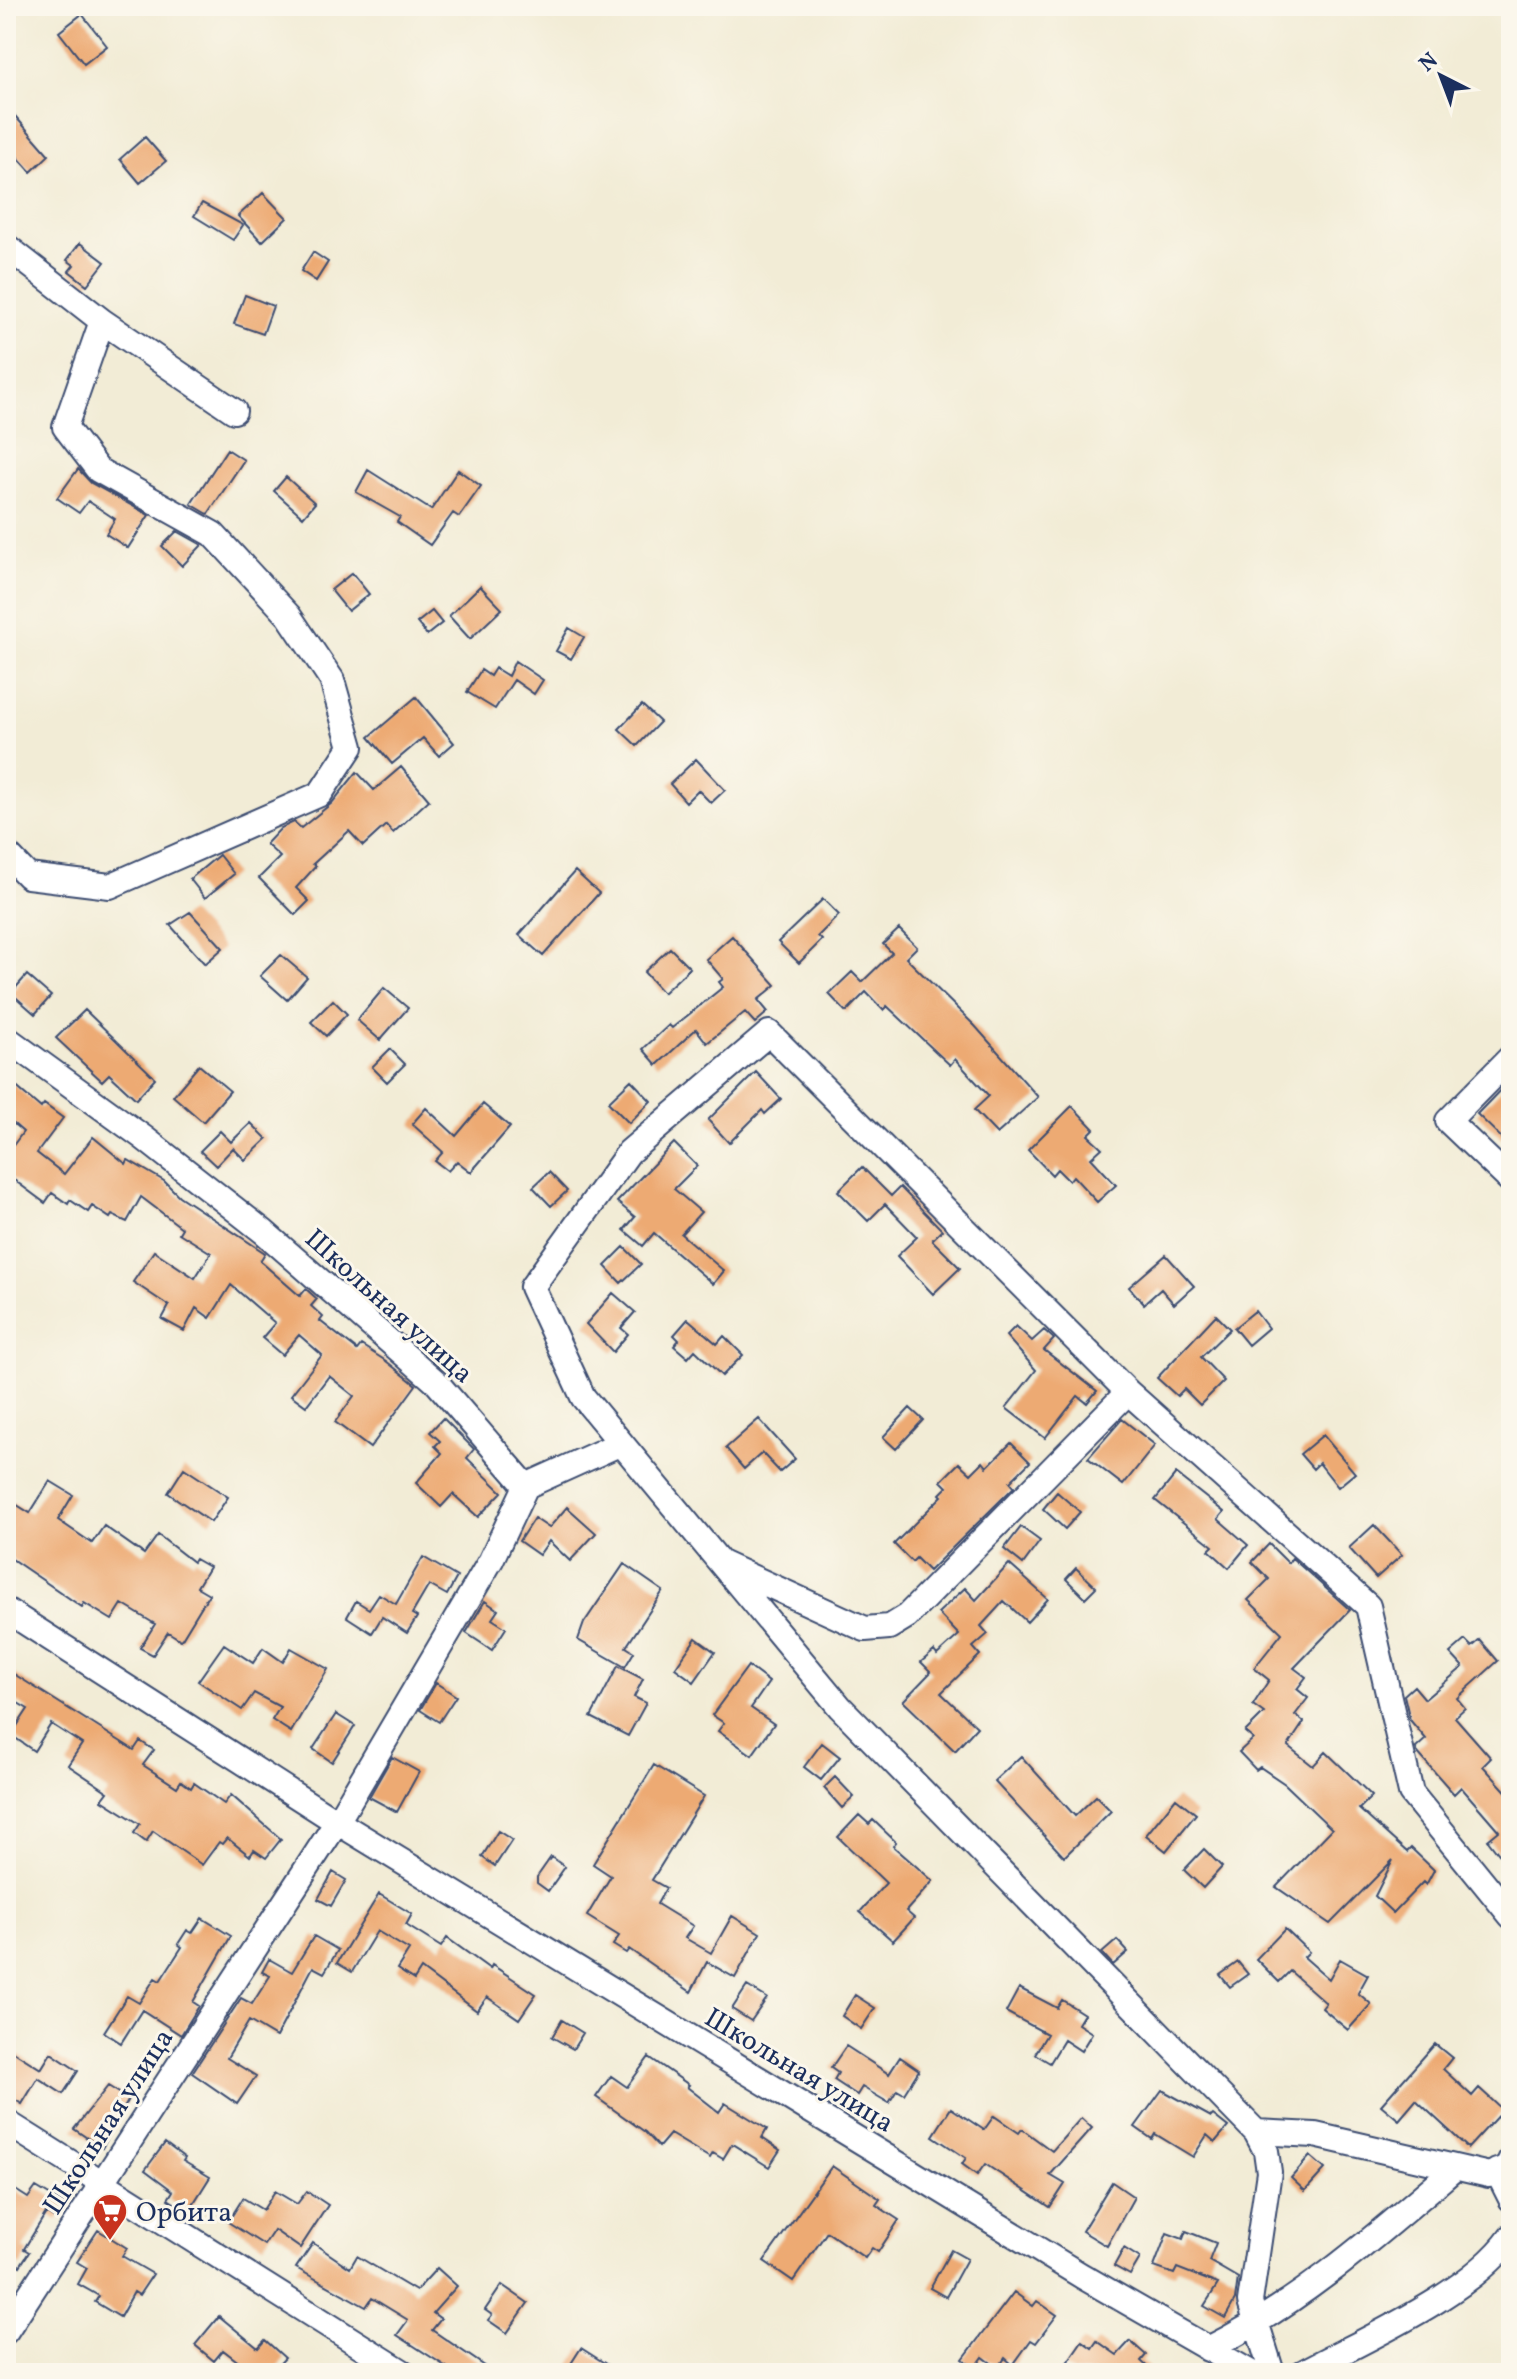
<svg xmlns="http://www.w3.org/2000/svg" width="1517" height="2379" font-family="Vollkorn,serif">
<rect width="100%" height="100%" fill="#fbf7ec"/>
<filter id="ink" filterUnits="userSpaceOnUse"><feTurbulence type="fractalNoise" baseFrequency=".0125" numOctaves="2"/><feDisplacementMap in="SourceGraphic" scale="16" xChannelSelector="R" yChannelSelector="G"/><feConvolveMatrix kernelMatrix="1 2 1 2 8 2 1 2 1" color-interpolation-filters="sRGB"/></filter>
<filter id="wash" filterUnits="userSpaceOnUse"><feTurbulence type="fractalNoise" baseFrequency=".006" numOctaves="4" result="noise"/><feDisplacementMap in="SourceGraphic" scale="32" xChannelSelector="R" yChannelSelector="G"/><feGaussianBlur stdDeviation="1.8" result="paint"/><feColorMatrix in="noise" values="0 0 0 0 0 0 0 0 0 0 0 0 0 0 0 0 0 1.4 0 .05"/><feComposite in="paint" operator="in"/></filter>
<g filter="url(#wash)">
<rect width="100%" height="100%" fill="#f2ecd6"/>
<g id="blocks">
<path fill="#edaa73" d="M82,14L107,46L84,64L59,32Z
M15,116L49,155L31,172L6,144V124Z
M145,137L166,161L140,183L120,159Z
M263,193L287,218L262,242L238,216Z
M202,203L243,225L233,240L194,216Z
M80,243L105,262L87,285L69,271L74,265L67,260Z
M313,252L328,262L316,281L301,271Z
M245,295L273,306L263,334L234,324Z
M227,449L244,460L208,514L191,504Z
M78,469L91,483L149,515L128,548L106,534L115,519L88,501L79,513L57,498Z
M368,470L431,510L458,470L481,486L459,517L453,513L430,545L397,522L400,517L356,492Z
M286,477L315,503L303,517L274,491Z
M177,531L202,545L182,566L162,546Z
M352,573L369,594L348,611L331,590Z
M480,586L502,609L470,639L449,616Z
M432,611L442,623L427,635L417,623Z
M569,628L584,637L571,659L556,651Z
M515,661L543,680L534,694L514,680L495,709L467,692L481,670L490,676L495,668L508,676Z
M416,697L454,743L439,756L423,738L392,764L369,737Z
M642,705L660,722L637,746L619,729Z
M696,759L725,790L711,803L698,790L686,802L670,784Z
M401,767L429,800L393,833L386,825L363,846L349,831L313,864L316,866L296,888L309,901L295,915L259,878L280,857L266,844L281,828L294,822L301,828L332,803L357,772L374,790Z
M219,855L234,874L205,898L190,879Z
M575,871L599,893L543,956L519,935Z
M823,899L839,915L818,936L822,940L799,963L778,942Z
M190,912L223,948L205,964L170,925Z
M899,929L917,947L906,958L975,1026L1038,1097L997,1134L974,1110L989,1096L955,1059L950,1065L887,1006L883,1010L866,992L846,1012L829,994L852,972L862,982L892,953L883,944Z
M732,936L776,985L758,1000L768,1012L755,1023L745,1012L707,1043L696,1029L657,1065L643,1049L669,1025L672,1028L723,987L719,982L723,979L706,959Z
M670,948L690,968L663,993L644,972Z
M281,955L307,977L287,1000L260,976Z
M27,975L51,996L35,1014L11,993Z
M384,988L408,1008L380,1040L357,1020Z
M333,1000L347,1014L326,1036L311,1022Z
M85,1010L155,1078L136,1099L109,1074L102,1081L56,1038Z
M390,1049L405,1064L387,1082L372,1067Z
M199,1065L230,1091L203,1122L173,1096Z
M756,1072L781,1099L765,1114L762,1110L729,1143L708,1120Z
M6,1078L41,1108L44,1104L63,1118L37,1153L64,1174L93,1137L126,1164L128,1160L164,1181L179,1196L265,1253L260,1261L300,1296L306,1289L317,1299L311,1306L323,1317L320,1321L357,1350L361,1345L386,1361L416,1385L370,1448L335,1422L354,1396L329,1376L306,1406L291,1395L322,1355L299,1335L282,1355L262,1338L275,1323L231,1285L210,1318L196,1308L184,1331L162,1319L169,1306L133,1282L154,1251L195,1278L211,1253L179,1233L182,1228L141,1197L127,1222L112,1215L110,1218L92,1206L88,1212L70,1200L68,1204L52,1193L45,1203L6,1174V1155L23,1132L6,1117Z
M1511,1079V1147L1477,1114Z
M631,1080L651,1101L629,1123L608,1102Z
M483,1104L510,1127L471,1172L457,1161L448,1171L435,1161L443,1152L412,1124L426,1108L456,1136Z
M1072,1106L1094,1129L1088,1135L1102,1148L1091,1158L1116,1185L1097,1202L1073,1176L1069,1181L1057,1169L1052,1175L1028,1150Z
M251,1123L267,1139L245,1160L233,1148L216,1166L200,1151L220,1131L231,1142Z
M674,1143L697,1166L674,1189L701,1212L681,1234L724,1271L713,1284L654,1233L643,1246L624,1230L635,1217L617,1202Z
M862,1167L891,1196L900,1187L942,1230L932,1240L960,1268L933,1294L897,1256L917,1237L885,1204L868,1221L838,1191Z
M549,1172L567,1191L551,1206L533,1187Z
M624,1247L641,1264L621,1283L605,1266Z
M1166,1255L1194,1286L1174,1304L1161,1289L1144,1304L1129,1287Z
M613,1293L635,1312L621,1328L628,1334L613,1352L586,1324Z
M1255,1311L1268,1328L1248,1345L1234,1328Z
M1216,1315L1230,1329L1201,1357L1224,1381L1200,1405L1184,1389L1177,1396L1157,1378Z
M688,1319L717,1344L724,1336L743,1355L722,1376L695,1350L688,1358L674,1346L679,1340L674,1335Z
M1016,1326L1032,1341L1044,1330L1054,1339L1044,1350L1097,1391L1087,1403L1078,1396L1045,1438L1006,1408L1036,1370L1006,1336Z
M910,1408L923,1420L896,1449L883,1437Z
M443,1418L474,1449L467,1458L502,1492L478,1517L453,1494L441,1507L416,1483L442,1453L435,1446L440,1441L430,1432Z
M759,1419L795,1459L780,1472L762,1453L744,1469L726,1448Z
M1122,1419L1155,1445L1123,1485L1088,1458Z
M1323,1435L1355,1473L1338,1487L1319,1463L1313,1469L1300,1454Z
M1011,1443L1030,1462L1010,1482L1014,1487L929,1571L916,1558L912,1562L894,1544L942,1496L940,1494L947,1487L941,1481L959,1463L971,1474L983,1462L987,1467Z
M184,1468L228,1497L211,1522L168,1493Z
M1176,1474L1224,1512L1218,1519L1248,1545L1229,1568L1209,1550L1213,1546L1155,1500Z
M50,1481L73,1495L58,1520L92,1543L104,1526L144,1554L158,1535L193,1562L195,1559L209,1567L197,1587L209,1594L181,1640L168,1632L153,1655L140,1648L155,1624L122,1604L112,1620L84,1603L82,1607L6,1555V1498L30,1513Z
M1057,1492L1080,1512L1065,1529L1043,1509Z
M567,1507L596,1533L570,1561L549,1541L539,1555L519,1541L534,1518L549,1528Z
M1374,1525L1402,1555L1376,1578L1349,1548Z
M1021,1527L1040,1541L1023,1564L1004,1549Z
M1269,1544L1288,1563L1292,1558L1350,1610L1294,1668L1306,1677L1297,1689L1308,1698L1295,1715L1304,1722L1288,1746L1313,1766L1326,1752L1372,1796L1359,1809L1407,1852L1411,1848L1434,1870L1426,1885L1423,1882L1393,1913L1375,1896L1393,1860L1330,1924L1276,1887L1332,1829L1285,1784L1260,1767L1256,1770L1239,1752L1253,1739L1245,1732L1264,1713L1253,1705L1269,1680L1254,1668L1282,1633L1248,1600L1269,1579L1252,1562Z
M423,1557L457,1577L447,1595L429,1585L412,1614L417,1617L407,1633L382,1617L372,1633L347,1617L356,1601L369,1609L379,1594L396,1604Z
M624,1564L663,1591L626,1647L634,1652L625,1667L578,1640L584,1623Z
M1009,1564L1048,1599L1027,1622L1004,1601L981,1626L988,1634L973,1647L980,1655L941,1693L977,1727L955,1751L903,1701L931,1672L921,1662L934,1651L937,1655L959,1635L938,1613L965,1588L976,1600Z
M1076,1568L1096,1587L1085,1598L1066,1579Z
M485,1601L498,1610L492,1619L506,1628L492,1650L466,1633Z
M696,1638L715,1652L694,1682L675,1668Z
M1465,1640L1472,1647L1480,1640L1498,1661L1457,1698L1465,1708L1455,1717L1491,1758L1483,1766L1511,1797V1851L1502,1858L1488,1840L1499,1831L1461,1787L1454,1794L1417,1752L1416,1748L1426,1739L1410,1720L1404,1695L1414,1686L1425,1699L1463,1667L1450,1653Z
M224,1644L253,1663L263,1648L283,1662L291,1648L328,1669L291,1732L272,1720L280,1707L254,1693L242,1710L198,1681Z
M618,1666L643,1679L634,1697L646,1703L628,1736L591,1717Z
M748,1666L769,1682L751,1708L774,1724L752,1755L718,1731L724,1723L712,1715Z
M6,1669L134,1750L140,1741L154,1750L143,1765L177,1787L181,1781L191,1788L194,1783L224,1804L231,1795L281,1839L266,1858L254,1850L250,1856L227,1838L222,1844L219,1842L202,1865L153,1831L146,1842L134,1833L140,1824L102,1800L108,1792L68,1765L82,1744L51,1724L34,1751L11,1735L28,1709L6,1696Z
M436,1683L456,1696L439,1722L420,1710Z
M336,1714L355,1726L332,1762L313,1749Z
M822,1743L840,1757L821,1780L804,1767Z
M1021,1756L1075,1816L1096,1796L1111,1811L1064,1857L994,1781Z
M392,1757L419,1772L397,1812L369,1797Z
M654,1765L704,1796L652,1880L666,1888L657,1904L693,1926L685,1938L711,1953L732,1916L760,1933L735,1978L707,1962L691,1992L629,1949L626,1953L613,1945L619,1936L587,1916L611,1876L593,1864Z
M835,1777L854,1797L842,1808L824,1788Z
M1176,1798L1196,1814L1166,1851L1146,1835Z
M859,1815L869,1824L873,1820L896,1842L893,1846L933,1881L906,1911L914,1918L893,1941L860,1912L886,1883L838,1837Z
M498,1831L512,1840L495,1866L482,1857Z
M1204,1849L1222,1867L1203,1888L1184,1870Z
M551,1857L565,1867L548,1891L537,1883V1877Z
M333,1872L346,1880L331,1906L318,1899Z
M379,1894L412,1914L406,1925L441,1947L447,1938L490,1969L492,1965L536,1994L519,2019L487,1997L477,2011L421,1969L414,1980L397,1969L409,1950L377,1931L352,1972L337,1963Z
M202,1918L231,1936L193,2002L199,2006L181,2035L142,2010L121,2043L104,2032L127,1996L139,2003L155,1978L160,1981L182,1947L178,1944L187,1930L192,1933Z
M1285,1929L1309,1952L1304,1957L1329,1979L1340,1959L1368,1975L1358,1993L1371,2004L1348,2030L1322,2008L1326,2003L1290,1971L1279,1982L1256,1959Z
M314,1936L338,1950L324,1973L313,1967L276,2037L249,2021L227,2058L256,2076L237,2104L192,2073L241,1998L252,2004L270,1976L262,1972L269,1959L292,1972Z
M1117,1940L1128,1952L1113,1965L1102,1953Z
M1238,1962L1248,1974L1230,1987L1220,1975Z
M747,1986L767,1998L751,2021L732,2009Z
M1019,1988L1057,2008L1062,2000L1084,2014L1078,2024L1092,2033L1081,2051L1064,2040L1050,2063L1035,2054L1047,2034L1006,2012Z
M855,1995L875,2008L861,2029L842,2016Z
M562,2020L583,2033L573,2049L552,2037Z
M1435,2044L1452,2058L1443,2069L1472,2096L1479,2088L1503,2110L1468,2148L1416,2100L1399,2120L1381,2105Z
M846,2046L889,2074L900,2057L919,2070L904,2094L897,2090L889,2103L862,2087L857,2095L834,2080L838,2073L831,2068Z
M6,2047L41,2069L51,2053L78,2071L63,2094L38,2078L22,2104L6,2094Z
M649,2057L689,2085L687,2087L719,2112L725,2103L767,2129L762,2138L780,2150L769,2167L732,2144L723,2159L713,2153L710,2158L670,2134L659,2147L645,2132L596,2097L611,2076L627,2087Z
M108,2086L129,2099L102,2148L74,2129Z
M1162,2090L1211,2117L1213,2115L1228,2127L1215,2142L1207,2135L1193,2157L1155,2134L1152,2139L1135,2127Z
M951,2108L984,2130L994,2116L1019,2133L1022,2129L1052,2151L1081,2118L1092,2128L1050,2175L1065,2184L1050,2207L985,2164L977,2175L962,2164L966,2158L933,2136Z
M165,2143L185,2158L183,2161L210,2177L188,2212L168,2199L173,2191L145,2170Z
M1310,2156L1325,2169L1305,2191L1291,2178Z
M832,2166L880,2199L876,2205L899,2220L878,2252L872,2248L865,2258L827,2232L793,2281L764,2261Z
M1112,2182L1134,2197L1107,2246L1082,2231Z
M6,2184L28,2198L36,2187L66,2205L57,2220L46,2213L24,2249L29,2252L20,2266L6,2257Z
M275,2191L297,2204L307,2191L328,2205L300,2248L274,2230L264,2245L228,2222L243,2198L263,2210Z
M98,2230L127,2248L122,2256L153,2274L139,2295L134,2292L120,2317L95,2302L99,2296L78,2284L87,2268L77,2262Z
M1186,2231L1216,2243L1209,2261L1238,2278L1235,2300L1225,2318L1204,2306L1218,2284L1177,2268L1174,2274L1154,2267L1167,2233L1183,2239Z
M313,2243L350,2268L357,2256L416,2291L437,2268L457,2286L433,2313L441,2319L432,2330L495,2373H456L397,2335L408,2320L372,2298L366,2307L296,2268Z
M1124,2248L1140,2258L1130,2275L1114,2266Z
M951,2250L967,2259L946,2297L930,2288Z
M502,2285L528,2303L507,2333L488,2320L492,2315L485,2310Z
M1014,2292L1033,2306L1037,2301L1057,2315L1036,2343L1031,2340L1013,2365L1005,2358L998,2368L983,2357L975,2368L963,2359Z
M219,2316L258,2348L265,2340L285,2358L271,2373H253L223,2350L214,2361L195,2345Z
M1082,2341L1092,2348L1097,2341L1117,2355L1130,2341L1146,2355L1141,2361L1154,2373H1073L1064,2367Z
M581,2348L620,2373H565Z"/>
</g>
</g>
<g filter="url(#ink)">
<use href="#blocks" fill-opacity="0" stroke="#3b4b70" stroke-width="2"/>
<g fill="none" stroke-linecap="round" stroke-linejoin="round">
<g stroke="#3b4b70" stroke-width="28">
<path id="minor" d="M6,246L102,321L65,427L98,470L213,534L289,616L332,680L351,747L320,794L110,886L28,876L6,853
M102,321L234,411
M6,1038L144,1138L264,1232L437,1383L526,1486
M1511,1057L1448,1121L1511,1181
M526,1486L619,1444
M723,1564L865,1629L889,1627L907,1616L1128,1392
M6,1610L337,1822L1082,2276L1251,2373
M6,2122L404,2373
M1256,2132L1315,2135L1489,2175L1507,2167L1511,2159
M1497,2171L1511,2199
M6,2331L337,1822L491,1560L526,1486
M1208,2349C1299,2304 1378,2234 1455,2168
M1272,2373L1250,2302L1269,2172L1266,2151L1256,2132L840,1707L583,1397L532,1287L629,1152L769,1033L1128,1392L1368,1606L1411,1793L1511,1916
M1302,2373C1363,2340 1471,2294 1511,2237"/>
</g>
<use href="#minor" stroke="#fff" stroke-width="24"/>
</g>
</g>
<defs>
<g id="supermarket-pin" transform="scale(1.8)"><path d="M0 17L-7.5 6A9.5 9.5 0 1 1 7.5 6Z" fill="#c8321e" stroke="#fbf7ec"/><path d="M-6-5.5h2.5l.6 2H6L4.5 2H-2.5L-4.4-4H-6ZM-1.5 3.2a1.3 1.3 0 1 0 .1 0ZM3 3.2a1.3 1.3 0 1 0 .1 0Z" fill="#fff"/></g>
</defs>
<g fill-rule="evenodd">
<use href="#supermarket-pin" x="110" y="2211"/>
</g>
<g text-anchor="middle" stroke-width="6" stroke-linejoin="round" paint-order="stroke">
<g font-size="28" fill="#1b2f5e" stroke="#fbf7ec">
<text transform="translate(390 1305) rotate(42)" y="10">Школьная улица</text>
<text transform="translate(800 2069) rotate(31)" y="10">Школьная улица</text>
<text transform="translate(107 2121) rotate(-57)" y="10">Школьная улица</text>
</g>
<g font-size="28" fill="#1b2f5e" stroke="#fbf7ec" text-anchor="start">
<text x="136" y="2221">Орбита</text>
</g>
</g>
<rect width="1517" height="2379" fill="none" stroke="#fbf7ec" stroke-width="32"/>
<g transform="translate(1441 76) rotate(318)" stroke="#fbf7ec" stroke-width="6" paint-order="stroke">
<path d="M0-6L14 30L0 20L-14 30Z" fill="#1b2f5e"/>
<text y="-12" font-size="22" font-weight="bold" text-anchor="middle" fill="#1b2f5e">N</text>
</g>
</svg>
